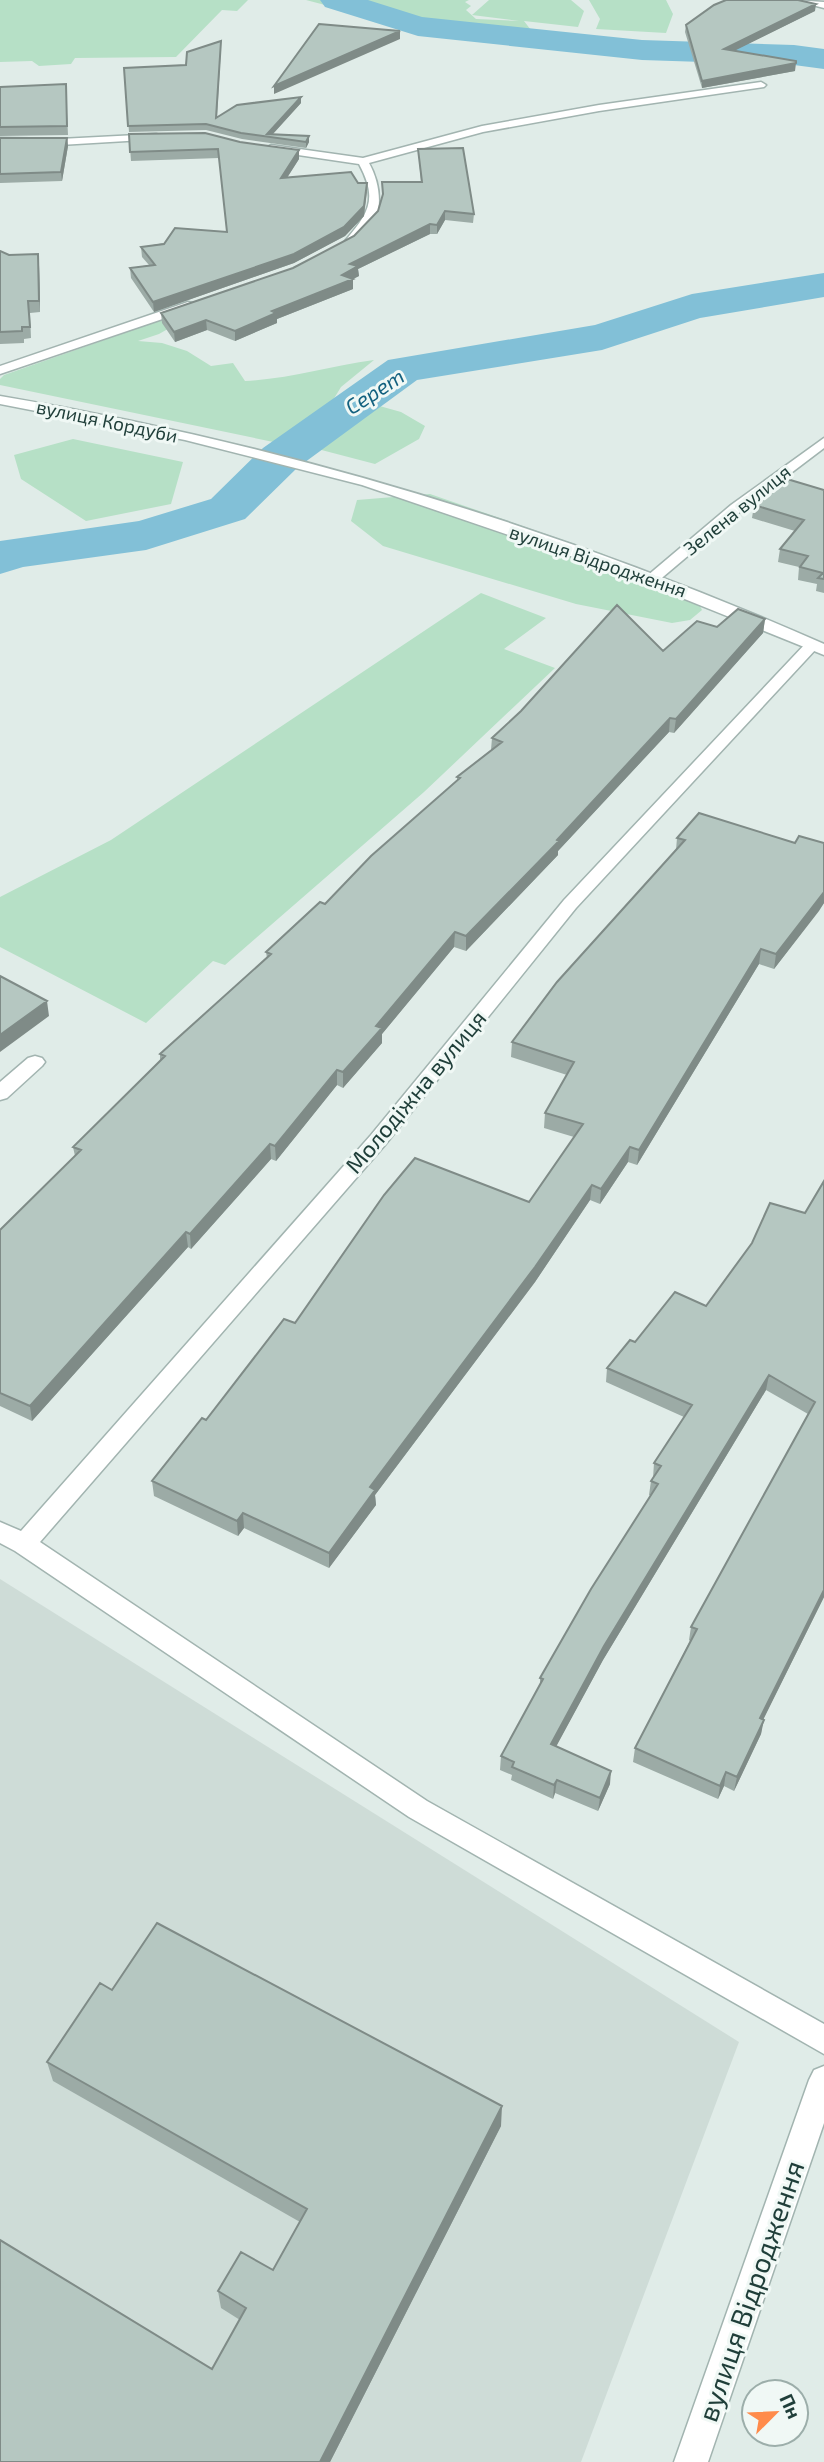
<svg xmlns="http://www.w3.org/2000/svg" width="824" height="2462" font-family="'Exo 2',sans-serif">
<rect width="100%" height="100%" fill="#e0ece8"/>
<path fill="#cedcd7" d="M0,1579L739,2042L581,2462H0Z"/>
<path fill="#b6e0c6" d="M0,0H248L237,11L222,10L176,57L75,58L71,64L39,66L32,61L0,62Z
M306,0H337L424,25L497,37L505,42L495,43L474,37L416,29Z
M360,0H469L465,2L471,6L466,10L476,19L519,21L472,15L489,0H571L584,11L578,27L524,21L534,34L528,36L484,33L434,25Z
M589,0H666L673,14L666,33L596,29L600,19Z
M170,317L187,318L159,334L138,341L162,343L187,351L211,366L233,363L245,381C289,379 331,366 374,360L341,387L327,410L304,432L283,444L0,385V379L4,375Z
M376,405L401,412L425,426L419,439L375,464L310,447L332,426Z
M73,439L183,462L171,504L86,521L21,479L14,455Z
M430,494L601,553L642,573L692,590L702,610L690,620L672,623L576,604L383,546L351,521L357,500Z
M481,593L546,618L504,649L555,668L424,792L225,965L213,961L146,1023L0,947V897L111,840Z"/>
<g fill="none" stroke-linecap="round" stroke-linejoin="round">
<path fill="#82c0d7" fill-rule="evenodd" d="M320,0H368L422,17L642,40L794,45L824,49V69L794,65L642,60L418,36L325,7Z
M824,273V297L700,318L602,350L417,380L297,468L245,519L146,550L23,567L0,574V541L139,521L211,499L263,448L388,360L595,325L692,294Z"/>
<g stroke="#a2b4b0" stroke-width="3">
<path id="minor" d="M793,0L824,2V8Z
M761,82L766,85L764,87L599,111L483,132L369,163C384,190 385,231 351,244L345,241C369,213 378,199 359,164L271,151L266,148L271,145L363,158L482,126L599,105Z
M156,134L160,135V139L60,145L0,144V138L60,139Z
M188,302L192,303V309L0,374V366Z
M824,438V448L741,511L657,582H647L645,579L647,576L731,505Z
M812,640L820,645L817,648L576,908L385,1145L40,1542L427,1801L824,2024V2054L409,1817L15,1551L0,1543V1522L21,1531L371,1135L564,900L807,642Z
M35,1056L42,1058L45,1062L42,1066L7,1098L0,1100V1082L28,1058Z"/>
</g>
<g stroke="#a2b4b0" stroke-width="3">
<path id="tertiary" d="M0,396C283,444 561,528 824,644V655L620,573L362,485L185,440L0,404Z
M824,2066V2123L708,2462H674L809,2080L814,2070Z"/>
</g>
<use href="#minor" fill="#fff" fill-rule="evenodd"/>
<use href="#tertiary" fill="#fff" fill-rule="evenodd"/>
</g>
<path fill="#9caba6" d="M815,11L735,50L795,71L702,88L685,32L686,25Z
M221,47L217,118L301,103L273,134L309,142L306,148L242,139L206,130L129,132L124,68L186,65Z
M0,87L66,92L68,135L0,136Z
M129,134L299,159L287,178L358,183L367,192L364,216L345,236L294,263L154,312L131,278L130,268L149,265L142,257L141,247L227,232L219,158L131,161Z
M0,138H67L68,146L62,181L0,183Z
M418,149L474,214L473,223L445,220L437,234H430L358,269L359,276L353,279V289L277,319V323L235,341L207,330L175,342L162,323L161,313L293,268L354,236L421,182Z
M0,251L9,255L38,254L39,265L40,312L30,313L31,338L24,339V343L0,344Z
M824,490V593L816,591L817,584L798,580L799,567L778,562L780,549L795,531L752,518L754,505Z
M765,619L763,633L674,733L669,732L558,851V855L466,951L454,947L382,1034V1043L343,1088L337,1085L276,1161L271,1159L191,1249L188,1247L32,1421L0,1406V1230L75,1156L73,1147L160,1061V1054L267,958L266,952L325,904L457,780V777L491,750L492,738L663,651L717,627Z
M677,838L795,843H824V903L774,969L759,964L637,1165L628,1162L600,1204L590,1200L535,1282L375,1495L376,1505L329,1568L244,1528L238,1536L154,1496L152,1481L295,1323L529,1202L574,1137L544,1128L545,1113L567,1075L511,1057L512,1042L676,850Z
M824,1181V1597L763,1720L761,1734L734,1791L724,1786L718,1799L633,1762L635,1748L690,1641L689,1640L691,1627L808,1414L766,1390L603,1660L556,1746L610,1784L598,1811L555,1793L553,1799L511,1780L512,1775L500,1770L501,1756L540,1685V1678L651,1496L649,1495L651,1481L653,1478L654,1463L684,1417L606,1382L607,1368L635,1342L706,1306L805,1213Z
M112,1990L501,2126L330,2462H0L212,2369L240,2320L221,2308L218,2291L273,2270L300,2222L53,2081L47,2062Z"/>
<path fill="#7f8b87" d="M816,4L815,11L724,56V49Z
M400,31V39L274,94V86Z
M796,63L795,71L702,88V81Z
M301,97V103L270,137L267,134Z
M309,136V142L306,148V142Z
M67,138L68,146L62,181L61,172Z
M299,150V159L281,187V178Z
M367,183L364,216L345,236L294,263L154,312L153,302Z
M445,211V220L437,234V225Z
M430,224V234L358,269L359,276L353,279V289L277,319V323L235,341V331L342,275L350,264Z
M38,254L39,265L40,312L39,301Z
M206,320L207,330L175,342L174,332Z
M765,619L763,633L674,733L676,719Z
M670,718L669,732L558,851V855L466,951V936Z
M824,892V903L819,911L774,969L776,954Z
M455,932L454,947L382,1034V1043L343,1088V1072L376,1026Z
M761,949L759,964L637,1165L639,1150Z
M47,1001L49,1016L0,1052V1035Z
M337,1070V1085L276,1161L275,1146Z
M270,1144L271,1159L191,1249L190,1234Z
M630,1147L628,1162L600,1204L601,1189Z
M592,1185L590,1200L535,1282L375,1495L376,1505L329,1568V1553L370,1487Z
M186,1232L188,1247L32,1421L30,1406Z
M769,1375L766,1390L603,1660L550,1758L551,1744L604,1646Z
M243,1513L244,1528L238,1536L237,1521Z
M824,1590V1597L818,1609L757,1732L760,1718Z
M764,1720L761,1734L734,1791L737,1777Z
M611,1771L610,1784L598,1811L600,1798Z
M726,1772L724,1786L718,1799L720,1786Z
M557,1780L555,1793L553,1799L554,1785Z
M502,2106L501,2126L330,2462H320Z"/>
<path fill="#b5c7c1" stroke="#7f8b87" stroke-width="2" d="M726,0H798L816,4L724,49L796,61V63L702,81L686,25L714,5Z
M319,24L400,31L274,86Z
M221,41L216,118L237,105L301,97L267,134L309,136L306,142L241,133L206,124L128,126L124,68L186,65L187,52Z
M66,84L67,126L0,127V87Z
M205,133L240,142L299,150L281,178L351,172L358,183H367L364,206L344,227L294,254L153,302L130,268L155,265L141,247L164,244L175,228L227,232L218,149L130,152L129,134Z
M0,138H67L61,172L0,174Z
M463,148L474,214L445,211L437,225L430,224L350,264L358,266L342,275L353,279L272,311L276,313L235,331L206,320L174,332L161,313L293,268L354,236L378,211L383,194L382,182H422L418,149Z
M0,251L9,255L38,254L39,301H28L30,327H22V331L0,332Z
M787,479L824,490V579L818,578L823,573L800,567L808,556L780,549L804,520L754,505Z
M617,605L663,651L697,621L717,627L738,609L765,619L676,719L670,718L557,840L559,841L466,936L455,932L376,1026L382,1028L343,1072L337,1070L275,1146L270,1144L190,1234L186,1232L30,1406L0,1393V1230L81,1150L73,1147L165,1056L160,1054L271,954L266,952L320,902L325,904L371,856L460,778L457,777L502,742L492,738L521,711Z
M699,813L795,843L799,836L824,843V892L776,954L761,949L639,1150L630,1147L601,1189L592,1185L535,1267L370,1487L375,1490L329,1553L243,1513L237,1521L152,1481L202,1418L206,1420L284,1319L295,1323L384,1195L415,1158L529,1202L583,1124L545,1113L574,1062L512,1042L557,982L685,840L677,838Z
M0,976L47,1001L0,1035Z
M824,1181V1590L760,1718L764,1720L737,1777L726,1772L720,1786L635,1748L697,1629L691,1627L815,1402L769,1375L604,1646L551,1744L611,1771L600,1798L557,1780L554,1785L512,1767L514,1762L501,1756L543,1679L540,1678L591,1589L658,1484L651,1481L661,1466L654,1463L692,1405L607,1368L630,1340L635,1342L675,1292L706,1306L752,1243L770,1203L805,1213Z
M157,1923L502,2106L320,2462H0V2240L212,2369L246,2308L218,2291L241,2252L273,2270L307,2209L47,2062L100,1983L112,1990Z"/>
<g text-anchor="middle" stroke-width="6" stroke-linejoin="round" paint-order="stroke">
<g font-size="19" fill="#1f3e39" stroke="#f0f8f5">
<text transform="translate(107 421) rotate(12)" y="7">вулиця Кордуби</text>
<text transform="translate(737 510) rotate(-39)" y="7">Зелена вулиця</text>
<text transform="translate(598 561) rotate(19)" y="7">вулиця Відродження</text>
</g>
<g font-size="21" font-style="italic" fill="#13617f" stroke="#f0f8f5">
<text transform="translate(375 392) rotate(-33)" y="7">Серет</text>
</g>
<g font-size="23" fill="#1f3e39" stroke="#f0f8f5">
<text transform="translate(416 1092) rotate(-50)" y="8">Молодіжна вулиця</text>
</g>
<g font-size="28" fill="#1f3e39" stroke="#f0f8f5">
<text transform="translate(751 2291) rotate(-71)" y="10">вулиця Відродження</text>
</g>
</g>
<g transform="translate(775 2413) rotate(66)"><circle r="33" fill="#f0f8f5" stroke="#9caeaa" stroke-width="2"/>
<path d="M0-5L12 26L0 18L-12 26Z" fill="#ff8b4b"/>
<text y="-10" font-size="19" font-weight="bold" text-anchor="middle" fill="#1f3e39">Пн</text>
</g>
</svg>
